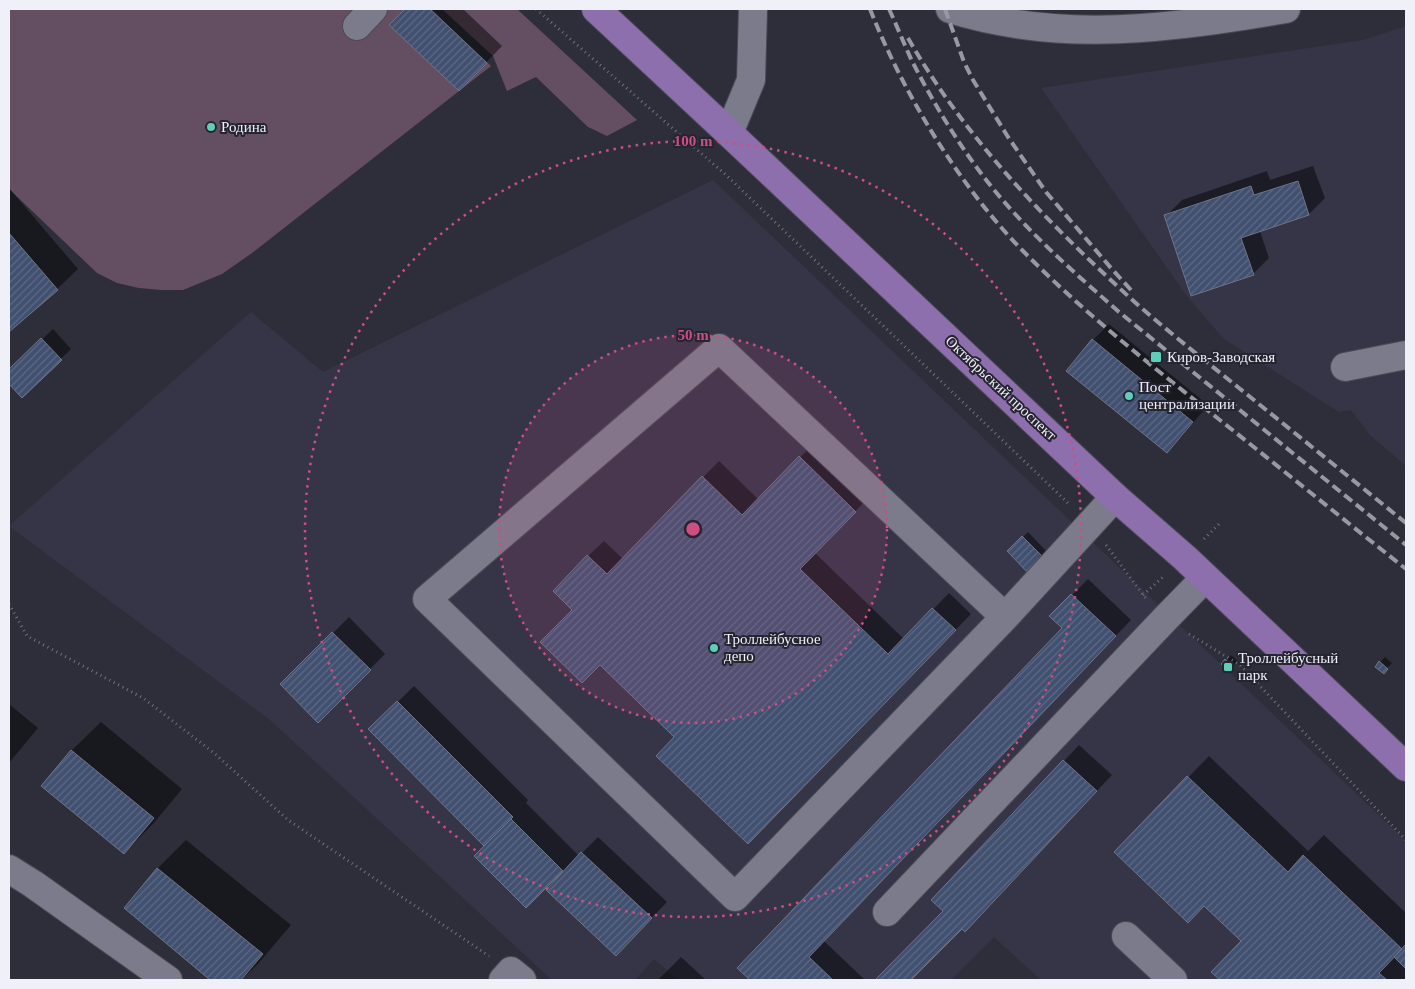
<svg xmlns="http://www.w3.org/2000/svg" width="1415" height="989" font-family="Georgia,serif">
<defs>
<pattern id="building-hatch" width="6" height="6" patternUnits="userSpaceOnUse" patternTransform="scale(1.25)"><rect width="6" height="6" fill="#415070"/><path d="M-1 1l2-2M0 6l6-6M5 7l2-2" fill="none" stroke="#5d6a85"/></pattern>
</defs>
<rect width="100%" height="100%" fill="#2e2e3b"/>
<path fill="#363548" d="M1406,26V466L1370,435L1351,410L1339,412L1224,339L1186,295L1041,88L1363,40Z
M713,180L1406,841V980H1041L994,937L951,980H678L654,959L635,980H552L270,720L9,526L251,312L323,372Z"/>
<path fill="#644e62" d="M9,9H431L491,66L252,253L222,274L183,290H161L139,288L117,283L97,273L9,189Z
M442,9H517L637,120L607,136L588,127L536,77L507,91L493,56Z"/>
<path fill="#0007" d="M407,9H463L502,46L475,74L391,25Z
M1313,166L1325,198L1309,214L1260,231L1269,258L1253,274L1166,216L1182,200L1267,171L1270,180Z
M9,188L78,269L57,289L9,330Z
M1109,324L1208,405L1182,436L1166,452L1093,340Z
M53,329L71,349L22,396L9,382V371Z
M815,442L871,495L815,553L904,639L949,593L971,614L764,827L676,737L574,609L588,556L604,541L623,559L719,461L759,500Z
M1028,532L1049,554L1029,572L1009,551Z
M1088,579L1131,620L824,941L865,980H752L739,968L1064,628L1051,616Z
M349,617L385,654L318,721L282,684Z
M1231,655L1238,661L1229,670L1223,664Z
M1385,657L1392,663L1383,672L1380,662Z
M414,686L528,800L526,803L579,856L598,837L667,902L616,955L546,888L486,846L370,729Z
M9,704L38,728L9,763Z
M101,722L182,789L153,824L124,853L43,786L72,750Z
M1079,745L1112,775L981,914L962,927L910,980H877L945,911L933,900Z
M1209,756L1308,851L1324,835L1406,913V980H1222L1213,972L1243,941L1204,905L1116,852Z
M186,840L291,925L257,965L241,980H212L126,908L158,868Z
M681,957L706,980H658Z"/>
<path fill="url(#building-hatch)" stroke="#6d7483" d="M405,9H430L487,63L459,91L389,25Z
M1298,181L1309,215L1241,238L1254,275L1191,296L1164,215L1251,186L1254,195Z
M9,233L58,290L9,332Z
M41,338L62,360L22,398L9,384V369Z
M1092,339L1193,422L1167,453L1066,371Z
M799,456L856,512L800,569L888,654L932,608L956,630L748,844L656,756L674,737L600,665L582,683L540,642L572,610L553,591L587,555L607,574L702,476L742,515Z
M1022,536L1045,559L1029,574L1007,551Z
M1071,594L1116,636L809,957L833,980H750L737,968L1062,628L1049,616Z
M332,632L371,670L318,723L280,684Z
M1225,659L1234,667L1229,671L1221,664Z
M1379,661L1388,669L1384,674L1375,667Z
M397,701L513,817L484,846L368,729Z
M71,750L154,818L124,854L41,786Z
M1063,760L1097,791L965,932L962,929L911,980H875L943,911L931,900Z
M1187,776L1288,872L1303,855L1402,949L1379,973L1387,980H1220L1211,972L1241,941L1204,906L1188,923L1114,852Z
M511,819L563,871L526,908L474,856Z
M581,852L652,918L616,956L546,890Z
M157,868L263,954L241,980H210L124,908Z
M1406,944V969L1394,957Z"/>
<g fill="none" stroke-linecap="round" stroke-linejoin="round">
<g stroke="#4b4a55" stroke-width="30">
<path id="minor" d="M950,9C1062,44 1174,28 1286,9
M357,26L373,9
M729,133L751,80L753,9
M1345,367L1406,355
M1005,617L735,897L427,599L719,348L1005,617L1115,497
M9,869L33,884L168,980
M887,912L1165,619L1205,578
M1126,936L1173,980
M503,980L511,971L522,980"/>
</g>
<g stroke="#4b4a55" stroke-width="30">
<path id="major" d="M596,9L729,133L1115,497L1185,558L1406,767"/>
</g>
<path stroke="#70717c" stroke-width="3" stroke-dasharray="1 4" stroke-linecap="butt" d="M536,9L726,175L1070,505
M1204,539L1221,522
M1106,545L1147,600
M1143,595L1165,575
M9,604L27,636L143,698L214,753L288,820L489,956
M1189,634L1240,665L1406,840"/>
<use href="#minor" stroke="#7b7b8b" stroke-width="28"/>
<use href="#major" stroke="#8e6fae" stroke-width="28"/>
<path stroke="#9898a3" stroke-width="4" stroke-dasharray="10 5" stroke-linecap="butt" d="M870,9C903,93 960,187 1023,251C1080,309 1143,359 1206,409C1273,462 1339,516 1406,569
M889,9C897,26 904,44 912,61C940,116 974,170 1016,215C1048,250 1084,281 1119,312L1406,545
M945,9L964,62L973,80L1008,137L1046,192L1111,268L1131,290
M908,38C961,131 1036,211 1114,283C1153,320 1197,354 1239,388C1295,433 1350,478 1406,523"/>
</g>
<circle cx="693" cy="529" r="194" fill="#cd4e82" fill-opacity=".12"/>
<g fill="none" stroke="#cd4e82" stroke-width="2.5" stroke-dasharray="2.5 5">
<circle cx="693" cy="529" r="194"/>
<circle cx="693" cy="529" r="388"/>
</g>
<g fill="#5dceb8" stroke="#252431" stroke-width="2">
<circle cx="211" cy="127" r="5"/>
<rect x="1150" y="351" width="12" height="12" rx="2.5"/>
<circle cx="1129" cy="396" r="5"/>
<circle cx="714" cy="648" r="5"/>
<rect x="1223" y="662" width="10" height="10" rx="2.5"/>
</g>
<g text-anchor="middle" stroke-width="4" stroke-linejoin="round" paint-order="stroke">
<g font-size="15" fill="#eff0f8" stroke="#252431" text-anchor="start">
<text x="221" y="132">Родина</text>
<text x="1167" y="362">Киров-Заводская</text>
<text x="1139" y="392">Пост<tspan x="1139" dy="17">централизации</tspan></text>
<text x="724" y="644">Троллейбусное<tspan x="724" dy="17">депо</tspan></text>
<text x="1238" y="663">Троллейбусный<tspan x="1238" dy="17">парк</tspan></text>
</g>
<g font-size="15" fill="#eff0f8" stroke="#252431">
<text transform="translate(1001 388) rotate(43)" y="5">Октябрьский проспект</text>
</g>
</g>
<circle cx="693" cy="529" r="8" fill="#cd4e82" stroke="#252431" stroke-width="2.5"/>
<g font-size="15" text-anchor="middle" font-weight="bold" fill="#cd4e82" stroke="#252431" stroke-width="4" stroke-linejoin="round" paint-order="stroke">
<text x="693" y="146">100 m</text>
<text x="693" y="340">50 m</text>
</g>
<rect width="1415" height="989" fill="none" stroke="#eff0f8" stroke-width="20"/>
</svg>
